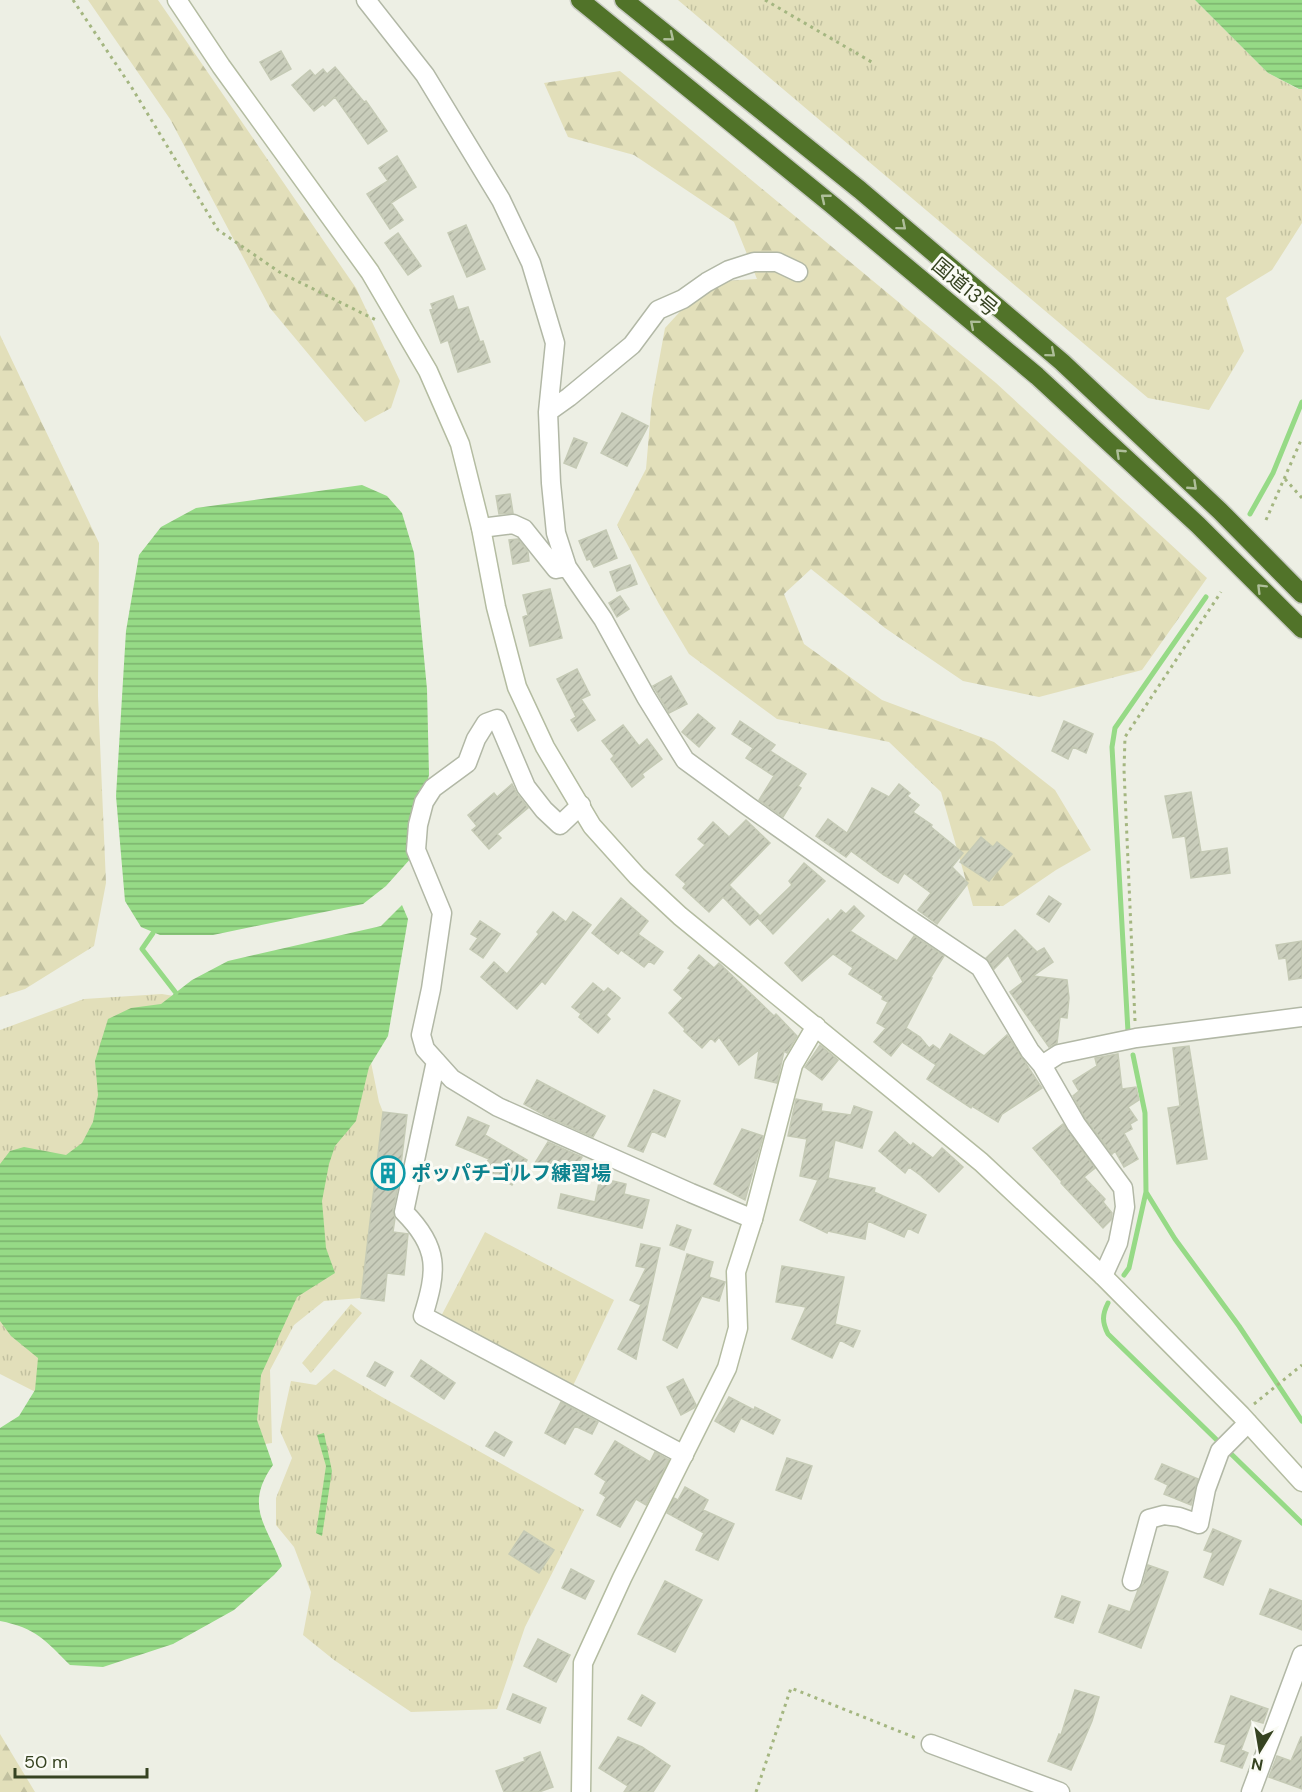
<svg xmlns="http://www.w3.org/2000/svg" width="1302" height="1792" font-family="'DM Sans','Noto Sans JP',sans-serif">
<defs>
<pattern id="grass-tufts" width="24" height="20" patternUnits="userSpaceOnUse" patternTransform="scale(1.5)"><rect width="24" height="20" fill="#e2dfba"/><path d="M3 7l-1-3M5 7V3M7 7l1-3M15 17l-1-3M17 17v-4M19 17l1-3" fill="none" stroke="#c2c1a0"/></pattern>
<pattern id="forest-firs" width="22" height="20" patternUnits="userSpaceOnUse" patternTransform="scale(1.5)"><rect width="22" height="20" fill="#e2dfba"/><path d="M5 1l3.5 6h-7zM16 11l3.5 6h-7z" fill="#c2c1a0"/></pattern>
<pattern id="water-rules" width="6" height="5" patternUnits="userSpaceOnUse" patternTransform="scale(1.5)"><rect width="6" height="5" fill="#96da86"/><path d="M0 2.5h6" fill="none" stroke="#7bb26d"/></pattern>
<pattern id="building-hatch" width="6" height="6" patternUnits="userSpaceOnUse" patternTransform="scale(1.5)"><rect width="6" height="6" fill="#c9cdbb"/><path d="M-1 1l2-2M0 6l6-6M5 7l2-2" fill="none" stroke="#adb1a0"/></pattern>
</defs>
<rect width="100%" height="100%" fill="#edefe4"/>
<path fill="url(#grass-tufts)" d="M678,0H1195L1268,73L1298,89H1302V223L1272,270L1226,298L1244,351L1209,410L1148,398Z
M162,994L364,1028L379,1102L383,1112L361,1298L324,1301L294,1325L270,1370L272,1443L234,1449L83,1416L0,1374V1030L84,999Z
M485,1232L614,1300L569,1394L437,1324Z
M351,1304L362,1313L311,1373L302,1363Z
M334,1369L382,1397L584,1510L525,1627L497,1709L411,1712L334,1660L303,1635L311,1592L294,1547L276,1525V1498L292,1458L280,1431L291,1381L316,1385Z"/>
<path fill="url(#forest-firs)" d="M88,0H158L356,288L400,381L391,408L365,422L270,308L170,119Z
M620,71L996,383L1207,578L1142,670L1039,697L963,681L885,628L811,569L784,594L804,644L882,700L994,742L1055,790L1091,850L1056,870L1003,906H973L941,792L889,742L777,719L689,654L659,604L617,525L646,469L652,399L665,328L707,282L757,279L734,222L634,155L568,137L544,83Z
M0,335L99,543L98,696L106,883L94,946L25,989L0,997Z
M0,1734L35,1792H0Z"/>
<path fill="url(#water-rules)" d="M1195,0H1302V89H1299L1268,73Z
M362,485L387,496L402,513L414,553L427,689L429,775L419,816L412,857L386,886L363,904L213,935H160L141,927L125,901L116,796L126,631L139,555L161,527L196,508Z
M402,905L408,919L388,1036L369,1067L356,1121L335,1146L329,1164L322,1201L326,1248L335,1273L297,1297L261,1375L257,1420L273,1465C243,1507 268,1526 282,1566L274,1575L234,1610L173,1644L103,1667L70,1665C45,1640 36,1628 0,1621V1428L19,1416L35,1390L38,1358L11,1336L0,1321V1164L10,1151L24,1147L66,1155L82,1143L93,1122L98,1095L95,1061L108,1019L131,1008L161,1004L192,980L228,961L381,926Z
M324,1433L332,1471L322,1536L316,1533L326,1466L317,1435Z"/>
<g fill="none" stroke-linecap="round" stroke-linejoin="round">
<path stroke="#96da86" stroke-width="5" d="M1250,514L1273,473L1302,402
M153,933L142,949L176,993
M1128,1032L1112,747L1115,728L1206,597
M1146,1192L1175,1239L1239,1326L1302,1421
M1124,1275L1129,1268L1146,1192L1145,1113L1133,1055
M1108,1303C1102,1315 1102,1322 1108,1334L1302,1523"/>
</g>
<path fill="url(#building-hatch)" stroke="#c5cab5" stroke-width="1.5" d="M281,51L291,69L271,80L260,62Z
M335,67L364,102L366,101L387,131L368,144L335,97L325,106L323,104L314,111L292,85L310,70L315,76L323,69L327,74Z
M397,156L416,187L391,203L403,220L390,229L367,194L388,181L379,168Z
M466,225L485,269L467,277L448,233Z
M398,233L421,266L408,275L385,243Z
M453,296L458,310L468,307L480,342L483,341L490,362L458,372L448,340L441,343L430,310L433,309L431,304Z
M622,413L648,426L627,466L601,453Z
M574,438L587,443L576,468L564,463Z
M510,494L513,513L499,514L496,496Z
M606,530L617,558L594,567L590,559L587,560L579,541Z
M518,539L528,552L529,561L513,564L509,540Z
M630,565L637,584L617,591L610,572Z
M550,589L562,638L530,646L523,617L528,615L523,595Z
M620,596L629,609L617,617L609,603Z
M577,669L590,695L581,699L595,720L578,731L571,720L576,717L557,679Z
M671,676L687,704L669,713L653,686Z
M698,714L715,728L699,747L682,732Z
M740,721L775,745L770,751L806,774L798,786L801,788L783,817L759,800L774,776L746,758L753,748L732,734Z
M1064,721L1093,734L1086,753L1073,747L1068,759L1052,751Z
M623,725L639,746L647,739L662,759L642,774L644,777L632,787L611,759L614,756L602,741Z
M512,784L517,794L528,808L497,834L501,838L489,849L472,830L477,826L468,815L494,793L497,797Z
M899,784L910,793L907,796L919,805L913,812L932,825L931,827L963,853L952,867L968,883L937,924L918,910L931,893L904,873L898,883L884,875L851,851L846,857L816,836L828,819L847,833L872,788L889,797Z
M1191,792L1201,852L1227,848L1230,873L1191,878L1185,836L1173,838L1165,796Z
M746,820L770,843L729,885L760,916L750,925L723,897L709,912L683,888L686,884L676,875L705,845L698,839L713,822L729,837Z
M981,837L993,847L997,842L1012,854L989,881L960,862Z
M804,863L825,881L773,934L758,918L792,885L789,881Z
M1049,896L1061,904L1049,922L1037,914Z
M621,898L648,921L638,934L663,952L654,964L649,961L644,967L621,950L618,954L592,933Z
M854,906L864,916L850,931L897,961L914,936L944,956L931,977L932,978L906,1028L920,1037L929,1048L933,1045L940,1050L950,1034L984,1056L1007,1035L1042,1088L1002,1114L998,1122L972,1106L971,1108L927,1079L936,1065L902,1042L891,1056L874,1042L886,1028L877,1023L888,1002L882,999L883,996L849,974L853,968L833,954L802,981L785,963L828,919L830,922L841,910L846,914Z
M553,912L566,922L573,912L591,925L545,984L542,981L517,1009L481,977L494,962L507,974L539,934L537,932Z
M480,921L500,934L483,958L470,949L478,938L471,934Z
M1015,930L1037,952L1044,948L1053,962L1033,976L1067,980L1069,998L1067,1018L1060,1017L1057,1043L1049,1047L1010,992L1023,982L1008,955L994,969L986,958Z
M1302,941V978L1289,980L1286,958L1279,959L1276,945Z
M699,955L714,968L719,963L774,1016L776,1014L797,1036L787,1053L784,1051L777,1083L755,1078L759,1050L739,1065L719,1037L715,1042L711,1038L702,1048L684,1031L685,1029L669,1013L683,998L674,990L691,970L688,968Z
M593,983L604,992L608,988L620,998L606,1015L610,1019L598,1033L579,1017L581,1014L572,1007Z
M820,1045L838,1060L822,1080L805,1067Z
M1189,1046L1207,1159L1177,1164L1168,1108L1180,1106L1173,1048Z
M1118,1054L1122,1089L1136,1087L1139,1100L1128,1107L1137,1120L1130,1124L1132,1129L1124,1133L1138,1159L1124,1167L1115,1151L1112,1154L1085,1118L1073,1096L1079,1091L1073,1081L1097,1066L1095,1058Z
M537,1080L605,1116L593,1137L546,1116L524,1104Z
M654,1090L680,1101L665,1137L652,1131L643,1152L628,1146Z
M796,1099L822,1104L821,1111L851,1115L854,1106L872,1112L862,1148L835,1140L828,1178L875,1188L874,1192L926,1215L918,1233L908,1228L904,1237L868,1221L865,1239L828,1231L827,1233L800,1220L818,1180L800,1176L807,1139L788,1136Z
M383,1112L407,1115L399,1181L393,1210L395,1218L393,1232L408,1234L404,1275L387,1273L384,1301L361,1298Z
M468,1117L489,1126L485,1135L527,1160L512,1185L483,1168L489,1159L456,1145Z
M1063,1124L1095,1168L1084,1177L1105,1199L1103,1202L1112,1213L1111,1220L1103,1228L1061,1183L1062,1182L1033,1148Z
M742,1129L763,1136L745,1200L714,1184Z
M895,1132L911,1146L913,1143L933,1158L942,1148L963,1167L939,1192L920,1175L909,1167L905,1173L879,1151Z
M548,1142L582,1157L567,1182L535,1163Z
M600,1178L626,1184L624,1194L649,1200L642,1228L558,1208L561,1194L595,1202Z
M677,1225L691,1230L684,1250L670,1245Z
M641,1244L660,1248L636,1359L618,1349L641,1305L630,1300L646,1268L636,1266Z
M687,1254L713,1262L709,1277L725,1282L719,1301L702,1296L677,1348L663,1340Z
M782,1266L844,1277L835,1324L860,1331L853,1347L840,1340L832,1358L792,1339L806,1307L776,1302Z
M421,1360L455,1383L444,1399L411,1376Z
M375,1362L393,1372L385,1386L367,1376Z
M683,1379L696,1405L694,1408L681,1415L667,1387Z
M729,1397L754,1410L755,1407L780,1420L773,1434L741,1418L734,1432L715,1421Z
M561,1402L598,1422L592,1434L575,1426L565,1444L545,1433Z
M495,1432L512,1442L504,1456L486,1446Z
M615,1441L650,1462L655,1452L669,1460L646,1505L636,1499L620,1527L597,1515L606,1497L600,1493L606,1481L595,1474Z
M787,1458L812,1466L801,1499L776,1490Z
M1162,1464L1198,1479L1191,1505L1164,1494L1168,1485L1155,1479Z
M685,1487L708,1500L703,1510L734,1524L718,1560L696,1550L704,1533L667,1513L674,1498L678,1500Z
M1213,1529L1241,1541L1223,1585L1204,1577L1213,1553L1204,1550Z
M524,1531L554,1550L539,1573L509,1554Z
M1148,1565L1168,1572L1141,1648L1099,1632L1109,1605L1130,1612L1138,1590L1143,1584Z
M571,1569L594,1581L585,1599L562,1588Z
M665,1581L702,1600L675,1652L638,1634Z
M1270,1589L1302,1601V1630L1260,1614Z
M1062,1596L1080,1602L1073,1623L1055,1617Z
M538,1639L570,1655L556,1682L524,1666Z
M1075,1690L1099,1697L1092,1721L1071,1770L1048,1761L1059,1734L1061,1735Z
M513,1694L546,1708L540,1723L507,1709Z
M642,1695L655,1703L641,1726L628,1719Z
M1231,1696L1268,1709L1263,1723L1252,1720L1241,1750L1248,1753L1242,1768L1221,1761L1226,1745L1215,1742Z
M618,1737L642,1747L670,1766L653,1792H624L628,1786L599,1768Z
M1301,1737H1302V1789L1269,1777L1277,1756L1291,1761Z
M540,1752L553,1787L539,1792H504L496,1771L525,1761L524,1758Z"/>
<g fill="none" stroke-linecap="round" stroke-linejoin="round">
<g stroke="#b2b8a6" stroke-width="21">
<path id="street" d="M366,0L425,75L501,200L531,263L555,343L548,412L551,483L556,533L567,567L603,619L646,697L685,760L748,806L900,913L980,967L1030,1051L1042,1065
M548,412L569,397L632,345L658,310L683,299L707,282L729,270L754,262H777L798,272
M481,528L513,524L524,529L556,569L567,567
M581,805L560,825L544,810L526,787L497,719L486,723L476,739L467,763L433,788L424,802L418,825L416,850L442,913L431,989L421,1035L425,1049L452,1079L498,1107L691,1193L753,1219
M436,1061L404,1212C440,1248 437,1271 423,1316L684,1455
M1103,1276L1118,1243L1125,1207L1123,1188L1076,1124L1042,1065L1059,1054L1136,1038L1302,1017
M1132,1581L1149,1519L1164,1515L1179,1517L1199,1524L1206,1489L1220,1451L1248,1423
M931,1744L1060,1792
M1251,1792L1302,1655"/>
</g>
<g stroke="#b4bca1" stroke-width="21">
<path id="secondary" d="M177,0L221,66L370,272L428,371L460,444L481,528L496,607L517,687L545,747L592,826L637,876L680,916L981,1162L1103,1276L1241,1415L1302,1482
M581,1792L583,1663L622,1578L727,1368L738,1328L736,1272L753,1219L793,1065L816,1026"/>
</g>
<g stroke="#c7cac1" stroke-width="21">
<path id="highway" d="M580,0L831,204L1037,376L1198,525L1302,629
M624,0L860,190L1062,362L1220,511L1302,594"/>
</g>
<path stroke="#a4b680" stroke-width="3" stroke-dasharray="3 4.5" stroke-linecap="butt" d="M73,0L132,88L218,230L281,273L378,321
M765,0L875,64
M1285,479L1302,498
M1266,520L1302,438
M1135,1021L1124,770L1125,737L1221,592
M1254,1404L1302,1365
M756,1792L791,1688L916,1738"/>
<use href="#street" stroke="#fff" stroke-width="18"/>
<use href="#secondary" stroke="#fff" stroke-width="18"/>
<use href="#highway" stroke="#517329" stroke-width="18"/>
</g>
<defs><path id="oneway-chevron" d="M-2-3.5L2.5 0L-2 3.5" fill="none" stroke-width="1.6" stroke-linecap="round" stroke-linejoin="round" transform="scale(1.5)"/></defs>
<g stroke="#aebe99">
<use href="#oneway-chevron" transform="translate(670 37) rotate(39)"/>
<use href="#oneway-chevron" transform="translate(825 198) rotate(-141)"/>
<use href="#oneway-chevron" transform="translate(902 226) rotate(40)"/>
<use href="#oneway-chevron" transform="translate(974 324) rotate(-140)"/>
<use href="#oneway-chevron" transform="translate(1051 353) rotate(40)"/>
<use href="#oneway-chevron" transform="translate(1120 453) rotate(-137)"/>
<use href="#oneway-chevron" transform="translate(1193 486) rotate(43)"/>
<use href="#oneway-chevron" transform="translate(1261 588) rotate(-135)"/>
</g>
<defs>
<g id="building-ring" transform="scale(1.725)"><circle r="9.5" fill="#fafbf5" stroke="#0f9aa8" stroke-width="1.5"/><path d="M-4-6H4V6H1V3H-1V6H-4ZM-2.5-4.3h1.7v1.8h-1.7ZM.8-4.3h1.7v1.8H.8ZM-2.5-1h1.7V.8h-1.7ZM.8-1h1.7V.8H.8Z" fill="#0f9aa8"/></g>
</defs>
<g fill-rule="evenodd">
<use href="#building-ring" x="388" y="1173"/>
</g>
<g text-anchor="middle" stroke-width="6" stroke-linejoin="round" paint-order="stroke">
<g font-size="20" fill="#364321" stroke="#fafbf5">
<text transform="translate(965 287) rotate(40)" y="7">国道13号</text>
</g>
<g font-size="20" font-weight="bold" fill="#0d838f" stroke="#fafbf5" text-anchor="start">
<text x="411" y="1180">ポッパチゴルフ練習場</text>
</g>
</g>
<g transform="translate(1260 1750) rotate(191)" stroke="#fafbf5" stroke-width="4.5" paint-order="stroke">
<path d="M0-4.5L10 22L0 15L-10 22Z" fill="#364321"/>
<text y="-9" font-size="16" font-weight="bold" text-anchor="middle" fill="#364321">N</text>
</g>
<path d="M15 1768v9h132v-9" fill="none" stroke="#364321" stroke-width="3"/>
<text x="24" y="1768" font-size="18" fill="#364321" stroke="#fafbf5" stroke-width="4.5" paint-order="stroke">50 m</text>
</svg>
